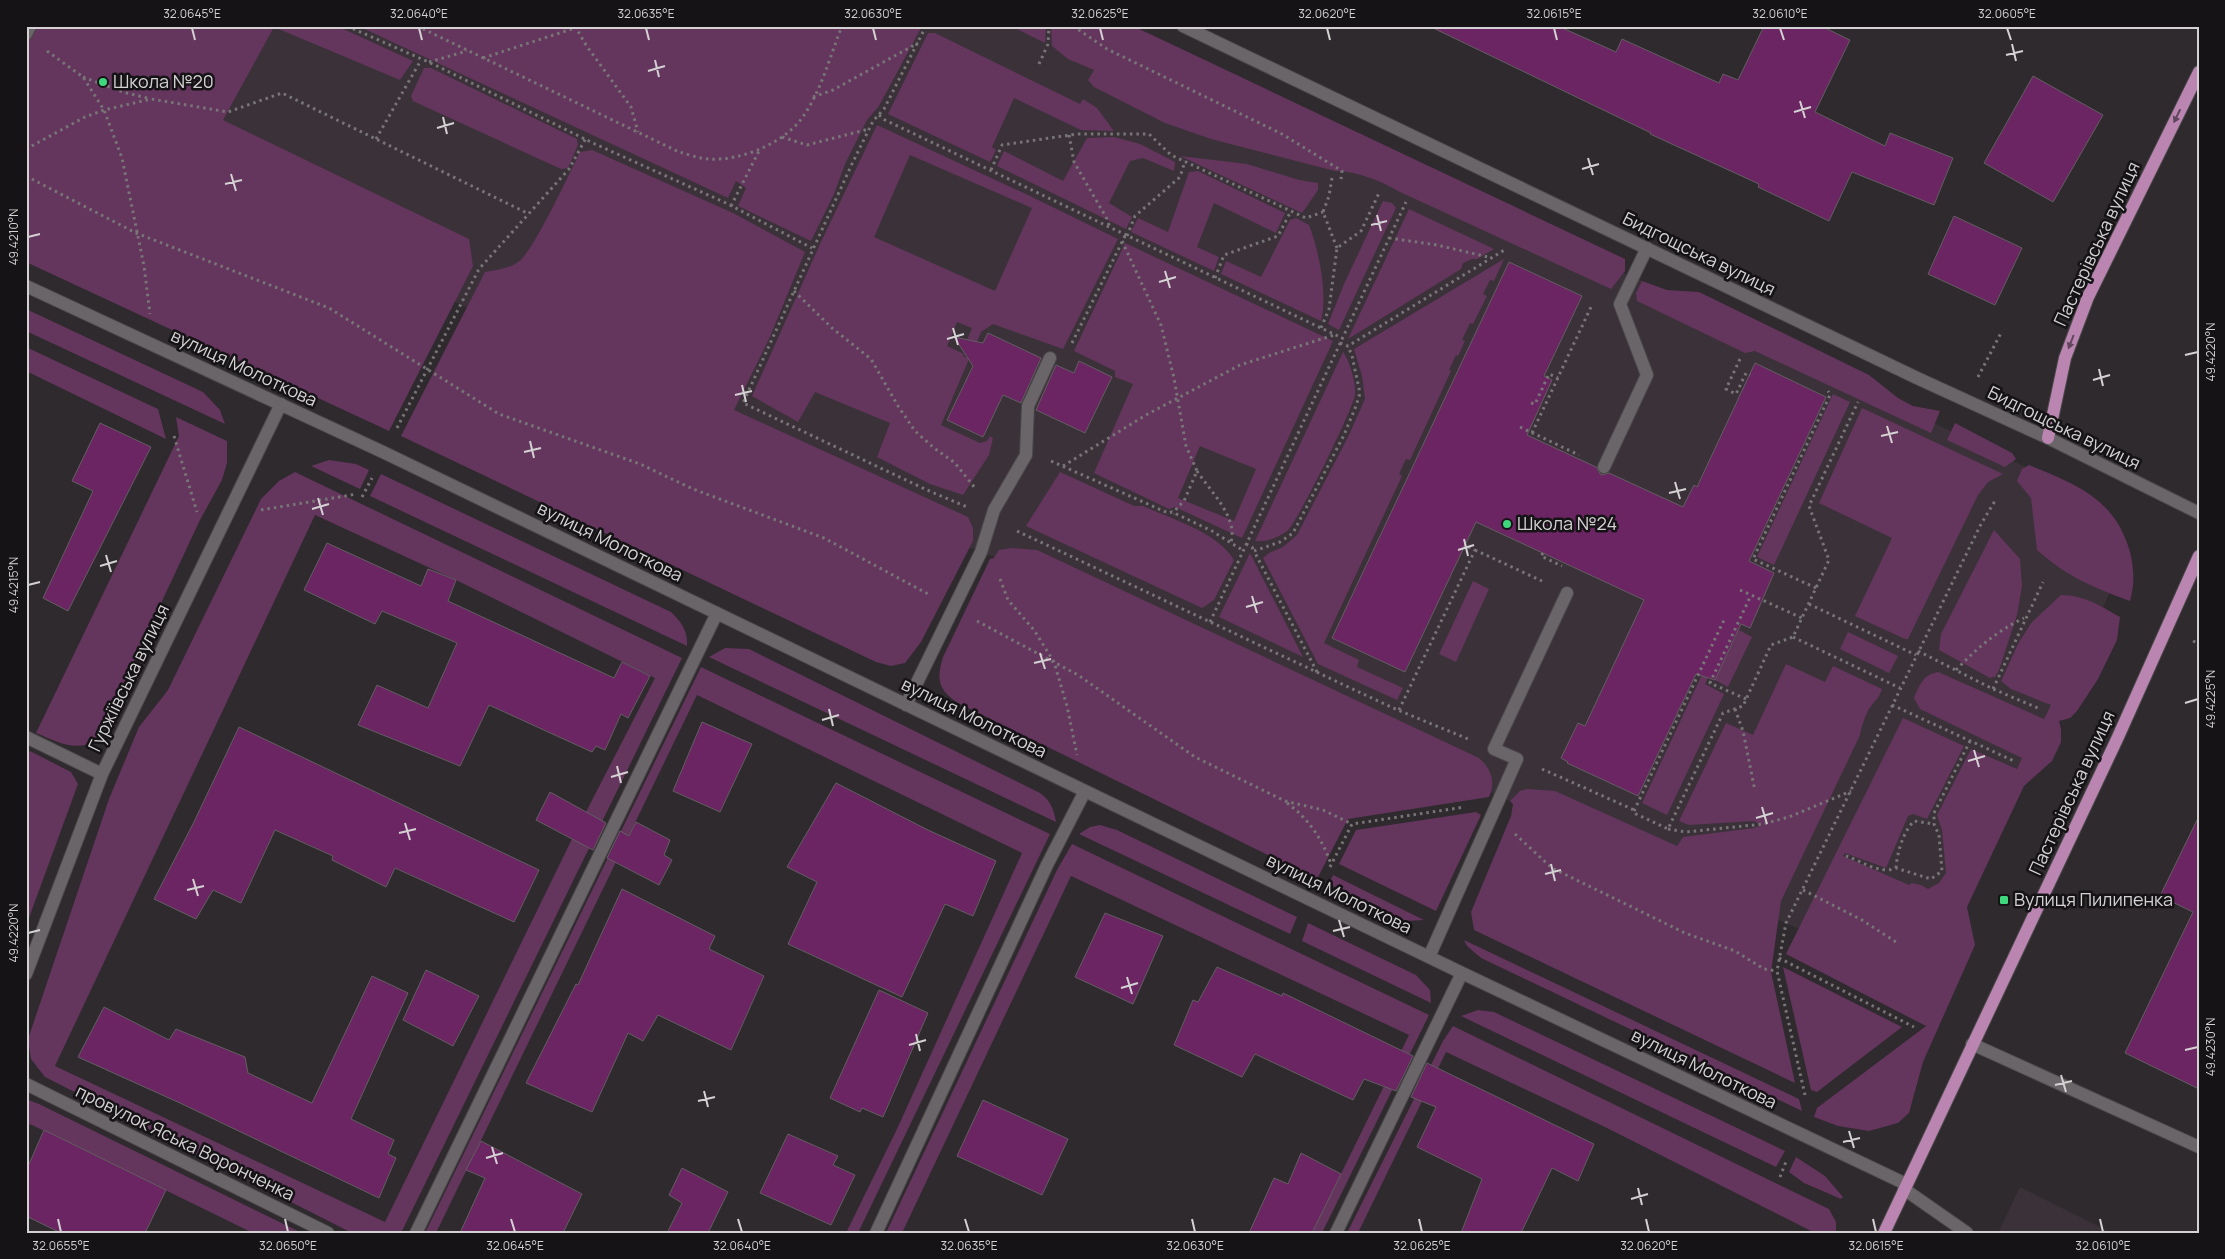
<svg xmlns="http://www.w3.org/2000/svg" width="2225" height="1259" font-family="Manrope,sans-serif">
<rect width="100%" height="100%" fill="#2e2a2d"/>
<path fill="#3b3239" d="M26,26H1105L1622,273L1642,281L1676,299L2061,484L2110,592L1922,994L1806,932L1514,803L1002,560L957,543L455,302Z
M2020,1187L2112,1233H1998Z"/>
<path fill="#64355d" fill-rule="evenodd" d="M30,26H337L413,61L400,80L274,27L223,120L469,239L473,266L389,431L26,262V34Z
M358,26H918L921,28L879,106L867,120L845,164L834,194L811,241L738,206L746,188L736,181L728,198Z
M1011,26H1046L1045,43Z
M1051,26H1133L1625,259V271L1611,289L1400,192C1381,181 1357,171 1335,171L1211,139L1165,123L1094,87L1088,80L1094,70L1068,59L1052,46Z
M928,33H935L1080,104L1083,99L1097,108L1114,131L1081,130L1014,98L992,147L996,150L990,162L888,114Z
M424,68H431L577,139L578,145L568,168L561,169L413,101L411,96Z
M877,125L1030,196L1118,239L1063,349L993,324L981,332L976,344L967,340L972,328L957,322L947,346L964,354L963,356L969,359L941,425L980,443L987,441L990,436L993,438L989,455L963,495L930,484L877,457L890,423L815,392L798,422L752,396L820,244ZM910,155L1032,208L995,291L874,237Z
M1114,137L1140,144L1175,162L1174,171L1143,158L1130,161L1109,203L1132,217L1126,229L997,166L1004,151L1063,181L1087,138Z
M592,150L733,213L805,252L769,339L734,410L968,517L973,528V541L921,642L905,663L891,666L876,662L401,436L485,272C497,270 508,269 518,262C533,253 570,172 580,152Z
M1180,156L1247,164L1299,180L1318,183V190L1302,213Z
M1198,171L1285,213L1276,233L1214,203L1197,247L1219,257L1214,271L1131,232L1138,218L1168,232L1189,172Z
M1383,201L1392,203L1396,208L1339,330L1328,324L1344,284Z
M1409,209L1494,249L1477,259H1472L1463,263L1461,269L1348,339Z
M1296,218L1309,225C1319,251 1328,294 1321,321L1221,274L1226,261L1261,277L1290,220Z
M1125,243L1333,341L1242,538L1175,507L1169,509L1094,473L1133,384L1115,377V371L1074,351ZM1200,446L1256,469L1234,521L1178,498Z
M1504,259L1494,281L1490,280L1483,294L1487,296L1473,324L1470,323L1462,340L1465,341L1458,356L1456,355L1449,370L1451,371L1410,460L1406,459L1399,474L1402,476L1324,643L1359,660L1357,667L1403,688L1397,700L1318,664L1263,558L1269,553L1283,547L1297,535L1348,437L1365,399L1362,376L1354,349Z
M1642,281L1667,290L1699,292L1869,375L1898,398L1913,406L1940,411L1931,433L1755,351L1745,353L1637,301L1636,293Z
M26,309L203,392L220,410L225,424L26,331Z
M26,347L158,409L166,439L26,371Z
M1343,352C1349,359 1357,385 1355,395C1353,409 1297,524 1287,531C1278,538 1266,542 1255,541Z
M1833,394L1850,402L1774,565L1757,557Z
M1862,408L2003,474L1988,482L1978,495L1908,639H1905L1855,616L1892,538L1819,503Z
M176,417L227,441V463L222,480L200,520L96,742C72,751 58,742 36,733L179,436Z
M1955,423L2012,453L2016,459L2005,467L1947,440Z
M329,460L356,464L369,470L360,489L311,466Z
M2029,465C2075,484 2115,498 2130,552C2134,569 2135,583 2130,601C2093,587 2067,577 2037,550L2031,498L2017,481L2022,469Z
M295,472L682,658L401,1233H352L45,1077L31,1059L28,1039L109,799L139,727L168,690L261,499L279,481ZM315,515L456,580L655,678L570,843L385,1222L55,1066Z
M1060,472L1134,506H1143C1171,519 1218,532 1234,560L1214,600L1202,608L1026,526Z
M381,474L671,612C681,622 688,630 687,646L370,496Z
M1994,530L2020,559L2022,586L2017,615L1999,670L1995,677L1990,678L1939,650L1941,634Z
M1012,548L1037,550L1479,758C1491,768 1496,783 1489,797L1348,819L1317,879L960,704C938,691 936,680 943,657L990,559L994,558L999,550Z
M1250,553L1303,657L1219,617Z
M1473,581L1489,589L1456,662L1439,654Z
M2061,595C2084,595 2101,606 2120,617L2117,640L2098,679L2077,711L2070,718L2059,721L2061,729V742L2052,761L2024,786L1967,907L1975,945L1923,1062L1909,1113L1898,1123L1869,1131L1838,1126L1814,1117L1817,1108L1926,1026L1786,954L1903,718L1964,746L1927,819L1913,814L1908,816L1886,868L1845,853L1843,856L1909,885L1912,883L1921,885L1928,889L1939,883L1946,873L1942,830L1937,815L1971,749L2017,769L2022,758L1920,709L1914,698C1920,684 1923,675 1938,672L2044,719L2051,705L2011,689L2001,681L2019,642L2032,622Z
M1728,619L1734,621L1705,684L1724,694L1667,815L1642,803Z
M1739,630L1752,637L1728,687L1715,680Z
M1848,632L1898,656L1889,673L1840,649Z
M725,648L749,649L1040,793C1050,800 1054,809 1056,822L709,657Z
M1786,664L1825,682L1833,666L1882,689C1878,700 1877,698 1871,706C1866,712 1861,728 1860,735L1781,901L1771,972L1795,1083L1474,930L1471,912L1511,816L1513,804L1510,801L1520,791L1527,789L1555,791L1677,846L1683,837L1754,828L1762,825L1753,821L1689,825L1679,821L1726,723L1753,735Z
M701,667L1050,834L858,1233H846L897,1129L1022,853L697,695L436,1233H425Z
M30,751L71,772L78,784L26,926V759Z
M1476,812L1481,815L1436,911L1339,864L1356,830Z
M1100,825L1117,830L1297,917L1290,934L1079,834L1090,827Z
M1072,844L1429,1015L1322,1233H1312L1409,1035L1071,876L902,1233H886L1057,870Z
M1333,875L1424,920L1407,921L1398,918L1329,884Z
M1308,923L1416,975L1430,990L1431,1003L1302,941Z
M1464,940L1799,1099L1802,1111L1481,958L1467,946Z
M1783,967L1902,1027L1817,1092L1811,1090Z
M1478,1010L1494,1012L1785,1151L1776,1167L1461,1016Z
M1453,1026L1829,1209L1836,1222V1233H1815L1607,1128L1446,1052L1358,1233H1347L1443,1041Z
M26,1099L39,1104L302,1233H253L30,1124L26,1132Z
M1796,1157L1825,1176L1843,1197L1841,1199L1804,1183L1789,1172Z"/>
<path fill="#6b2563" stroke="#625e61" d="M1429,26H1558L1616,52L1622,39L1719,83L1723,74L1738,80L1764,26H1821L1850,40L1815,112L1885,146L1890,133L1953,158L1934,205L1852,172L1829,221L1758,187L1759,184L1650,134L1651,133Z
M2033,76L2103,115L2053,202L1984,163Z
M1954,216L2022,248L1995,305L1928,274Z
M1509,262L1582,296L1544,376L1552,380L1527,435L1596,467L1601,475L1609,473L1683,507L1694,485L1697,487L1755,363L1826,397L1749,561L1774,573L1750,628L1741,624L1715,680L1696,674L1638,796L1567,763L1568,762L1561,758L1578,723L1585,726L1644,600L1476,522L1405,672L1332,638Z
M988,333L1041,358L1021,403L1003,395L983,437L947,420L973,366L954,337L983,343Z
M1079,361L1112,377L1085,433L1036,410L1056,365L1074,373Z
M100,423L151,447L68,611L43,598L93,491L72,481Z
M327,543L421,586L428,569L456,580L448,601L614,678L622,662L650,676L628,718L621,714L605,750L596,746L592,752L489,705L460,766L358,725L377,685L428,708L457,643L382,611L375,624L304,590Z
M702,722L752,744L720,812L673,791Z
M239,727L539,870L514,922L395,868L386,887L332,860L333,856L275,830L241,903L213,890L196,919L154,899L193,824Z
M836,783L928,830L996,861L973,916L945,904L902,997L788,944L817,882L787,867Z
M550,792L606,823L593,850L536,820Z
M2199,816V1089L2125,1053L2193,912L2160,896Z
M636,822L670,840L664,855L672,860L659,885L607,858L620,831L629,836Z
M622,889L715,936L709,949L764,976L731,1050L658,1015L643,1041L628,1033L592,1112L526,1083L576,984L578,985Z
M1105,913L1163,936L1133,1004L1075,977Z
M1217,967L1282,996L1283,993L1413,1056L1396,1091L1364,1079L1353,1100L1255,1054L1242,1077L1174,1045L1193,1000L1198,1002Z
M426,970L479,996L453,1046L403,1020Z
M372,976L408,993L351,1119L394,1140L388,1154L396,1158L379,1198L180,1103L78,1057L104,1007L169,1040L176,1029L245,1057L248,1073L312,1103Z
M879,990L928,1013L883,1117L862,1108L860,1112L830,1098Z
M1427,1063L1594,1144L1578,1181L1552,1168L1521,1233H1461L1482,1179L1417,1147L1436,1107L1411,1097Z
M983,1100L1068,1139L1042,1195L957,1156Z
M44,1130L166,1190L145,1233H61L26,1216V1171Z
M788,1134L838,1156L833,1165L855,1175L831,1225L760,1193Z
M481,1141L582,1194L563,1233H460L485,1178L466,1170Z
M1301,1153L1341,1174L1312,1233H1249L1274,1178L1288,1184Z
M682,1168L728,1192L708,1233H667L682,1203L669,1195Z"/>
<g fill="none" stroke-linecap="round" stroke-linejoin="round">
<g stroke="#4b484a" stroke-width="14">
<path id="minor" d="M1183,26L1917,378L2048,438L2199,513
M26,34L30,26
M26,286L385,453L1462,973L1906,1184
M1604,467L1647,375L1620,304L1647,248
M906,705L981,552L994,510L1026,455L1028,406L1050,358
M26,737L102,774
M1429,957L1517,759L1494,749L1567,593
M26,974L102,774L281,404
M1972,1044L2199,1147
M26,1084L328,1233
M1904,1189L1967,1233
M416,1233L717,613
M876,1233L1047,865L1085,791
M1336,1233L1462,973"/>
</g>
<g stroke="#4b484a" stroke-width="14">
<path id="major" d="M2048,438L2065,358L2088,297L2199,72
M1884,1233L2118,737L2199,556"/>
</g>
<path stroke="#787577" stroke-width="3" stroke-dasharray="2.5 4" stroke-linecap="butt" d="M347,26L433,64L595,144L726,203L812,248
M417,26L679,152C688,154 699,159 709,159C740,161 783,144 802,118C821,92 830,56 842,26
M575,26L586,45L631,107L638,132
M926,26L884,109L873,121L851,166L743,403L927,490L967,507
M1073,26L1107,49L1282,134L1342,171L1341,179
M47,51L83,77L104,110L122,158L144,266L150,314
M483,58L581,26
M429,62L467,51
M1039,64L1048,44L1049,26
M83,77L123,92L151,99
M813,97L833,90L918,43
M879,115L885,120L1342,338
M1069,135L1074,162L1107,219L1110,228
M782,137L807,145L869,129
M376,139L421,60
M26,149L85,117L104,110L151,99L228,112L282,93L529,214
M991,170L1002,145L1077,134H1149L1171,155L1306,218L1323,212
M26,176L136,233L329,308L499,414L640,464L693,489L824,538L930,595
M1332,178L1329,196L1323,212L1337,248
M731,206L760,149
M1127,236L1135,216L1180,177L1185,161
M1389,238L1437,245L1492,258
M1122,241L1161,325L1174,378L1186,446L1197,471L1184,501L1177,508L1174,514
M1215,278L1224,255L1278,236L1291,211
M794,291L832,328L871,359L898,406L915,431L934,448L955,463L975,488
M1321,328L1329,309L1337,248L1361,231L1380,191
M1072,343L1125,236
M1340,343L1348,346L1506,249
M1740,359L1726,389L1736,394L1746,373L1750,375
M1978,377L2002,331
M1531,403L1535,404L1549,374L1558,378
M1520,427L1579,455
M397,428L479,269L569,169L586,138
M1532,433L1591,307
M174,436L197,512
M1051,461L1168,513L1172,512L1212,531L1244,551
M1063,466L1146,415L1240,365L1334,335
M1197,471C1210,491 1238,517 1231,542
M362,497L372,478
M261,510L357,494
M1017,531L1393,708L1468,739
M1246,544L1252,547L1254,551
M1475,550L1542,581
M1543,553L1541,556L1562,566
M1000,579L1008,600L1034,630L1054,662L1067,706L1077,755
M1816,588L1753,559L1830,395L1828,391
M1740,590L1802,618
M1809,604L1916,655
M977,621L1078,675L1195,757L1285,801L1323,810L1352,824
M1210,622L1406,202
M1793,637L1900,688
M2193,641L2199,644
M1918,651L1993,689L2040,709
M1956,670C1977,648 1997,631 2024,618
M1317,672L1254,551L1280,542L1293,533L1344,435L1356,406L1360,393L1352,356L1348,346
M1993,689L2043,582
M1746,699L1710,683L1751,595
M1892,705L2014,761
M1735,709L1743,731L1755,791
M1399,710L1475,550L1464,545
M1542,769L1632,809L1636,814L1668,829L1723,713L1743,706L1771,645L1793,637L1829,560L1809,506L1858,402
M1287,803C1309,819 1322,839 1331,864
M1634,811L1724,620
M1668,829L1686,832L1763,824L1789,817L1851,791
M1515,834L1552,868L1685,933L1735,951L1764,969L1777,971
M1846,856C1861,861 1881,875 1896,868L1931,879L1942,871L1939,835L1934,824V813L1970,741
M1330,867L1352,824L1465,807
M1896,868C1897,853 1903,832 1914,821L1934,824
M1803,890L1862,920L1896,942
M1779,958L1914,1027
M1805,1095L1777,971L1786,923L1981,524L1995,501
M1780,1177L1787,1159"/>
<use href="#minor" stroke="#6a6569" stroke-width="12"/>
<use href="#major" stroke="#bb85b2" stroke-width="12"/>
</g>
<defs><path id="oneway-solid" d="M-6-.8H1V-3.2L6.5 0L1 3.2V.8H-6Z" transform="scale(1.25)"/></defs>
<g fill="#60465c">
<use href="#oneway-solid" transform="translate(2177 116) rotate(116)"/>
<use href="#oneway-solid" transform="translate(2071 342) rotate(111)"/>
</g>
<path fill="none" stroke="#d4d1d3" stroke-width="2" d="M192,28L195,40M419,28L422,40M646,28L649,40M873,28L876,40M1100,28L1103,40M1327,28L1330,40M1554,28L1557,40M1780,28L1784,40M2007,28L2011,40M2012,44L2016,61M2006,55L2023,51M655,60L659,77M648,71L665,66M1800,101L1805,118M1794,112L1811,107M443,117L447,134M437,128L454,123M1588,158L1593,175M1582,169L1599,164M231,174L236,191M225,184L242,180M1377,215L1381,231M1371,225L1387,221M28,237L40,234M1165,271L1170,288M1159,282L1176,277M953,328L958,345M947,339L964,334M2185,355L2198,352M2099,369L2103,386M2093,380L2110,375M742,385L746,402M735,395L752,391M1887,426L1892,443M1881,436L1898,432M530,441L534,458M524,452L541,448M1675,482L1680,499M1669,493L1686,489M318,498L323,515M312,509L329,504M1464,539L1468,556M1458,550L1474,545M106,555L111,572M100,566L117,561M28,585L40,582M1252,596L1257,613M1246,607L1263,602M1040,653L1045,669M1034,663L1051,659M2185,703L2198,699M829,709L833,726M822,720L839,715M1974,750L1979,767M1968,761L1985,756M617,766L621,783M611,777L628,772M1762,807L1767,824M1756,818L1773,813M405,823L410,840M399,833L416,829M1551,864L1555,881M1545,874L1561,870M193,879L198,896M187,890L204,886M1339,920L1344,937M1333,931L1350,927M28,933L40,930M1127,977L1132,994M1121,988L1138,983M916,1034L920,1051M909,1045L926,1040M2185,1050L2198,1047M2061,1075L2066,1092M2055,1085L2072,1081M704,1091L708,1107M698,1101L715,1097M1849,1131L1854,1148M1843,1142L1860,1138M492,1147L497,1164M486,1158L503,1153M1638,1188L1642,1205M1631,1199L1648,1194M58,1219L61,1232M285,1219L288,1232M511,1219L515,1232M738,1219L742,1232M965,1219L969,1232M1192,1219L1195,1232M1419,1219L1422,1232M1646,1219L1649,1232M1873,1219L1876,1232M2100,1219L2103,1232"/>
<g fill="#3fd77d" stroke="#151315" stroke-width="2">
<circle cx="103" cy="82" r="5"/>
<circle cx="1507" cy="524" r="5"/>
<rect x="1999" y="895" width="10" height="10" rx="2.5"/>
</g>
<g text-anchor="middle" stroke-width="5" stroke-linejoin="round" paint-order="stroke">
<g font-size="18" fill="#d4d1d3" stroke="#151315" text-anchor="start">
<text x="113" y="88">Школа №20</text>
<text x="1517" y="530">Школа №24</text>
<text x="2014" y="906">Вулиця Пилипенка</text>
</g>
<g font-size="18" fill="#d4d1d3" stroke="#151315">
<text transform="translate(2097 244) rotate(-65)" y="6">Пастерівська вулиця</text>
<text transform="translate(1699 254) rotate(26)" y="6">Бидгощська вулиця</text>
<text transform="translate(244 368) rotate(25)" y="6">вулиця Молоткова</text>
<text transform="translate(2064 428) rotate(26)" y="6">Бидгощська вулиця</text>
<text transform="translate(610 542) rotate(26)" y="6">вулиця Молоткова</text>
<text transform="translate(129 678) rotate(-64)" y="6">Гуржіївська вулиця</text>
<text transform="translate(974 718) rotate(26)" y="6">вулиця Молоткова</text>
<text transform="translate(2072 793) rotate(-65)" y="6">Пастерівська вулиця</text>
<text transform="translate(1339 894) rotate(26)" y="6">вулиця Молоткова</text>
<text transform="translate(1704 1069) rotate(26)" y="6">вулиця Молоткова</text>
<text transform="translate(185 1143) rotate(26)" y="6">провулок Яська Воронченка</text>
</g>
</g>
<rect width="2225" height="1259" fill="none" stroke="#151315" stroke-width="55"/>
<rect x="28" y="28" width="2170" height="1204" fill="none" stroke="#d4d1d3" stroke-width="2"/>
<g font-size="12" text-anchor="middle" fill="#d4d1d3">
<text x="192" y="18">32.0645°E</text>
<text x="419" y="18">32.0640°E</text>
<text x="646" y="18">32.0635°E</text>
<text x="873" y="18">32.0630°E</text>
<text x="1100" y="18">32.0625°E</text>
<text x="1327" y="18">32.0620°E</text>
<text x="1554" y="18">32.0615°E</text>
<text x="1780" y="18">32.0610°E</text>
<text x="2007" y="18">32.0605°E</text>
<text transform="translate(14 237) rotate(-90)" y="4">49.4210°N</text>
<text transform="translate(2211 352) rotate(-90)" y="4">49.4220°N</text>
<text transform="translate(14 585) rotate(-90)" y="4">49.4215°N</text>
<text transform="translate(2211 699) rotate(-90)" y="4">49.4225°N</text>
<text transform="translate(14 933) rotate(-90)" y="4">49.4220°N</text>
<text transform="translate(2211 1047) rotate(-90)" y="4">49.4230°N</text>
<text x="61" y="1250">32.0655°E</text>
<text x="288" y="1250">32.0650°E</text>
<text x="515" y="1250">32.0645°E</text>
<text x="742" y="1250">32.0640°E</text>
<text x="969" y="1250">32.0635°E</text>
<text x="1195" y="1250">32.0630°E</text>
<text x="1422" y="1250">32.0625°E</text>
<text x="1649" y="1250">32.0620°E</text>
<text x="1876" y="1250">32.0615°E</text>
<text x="2103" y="1250">32.0610°E</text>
</g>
</svg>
